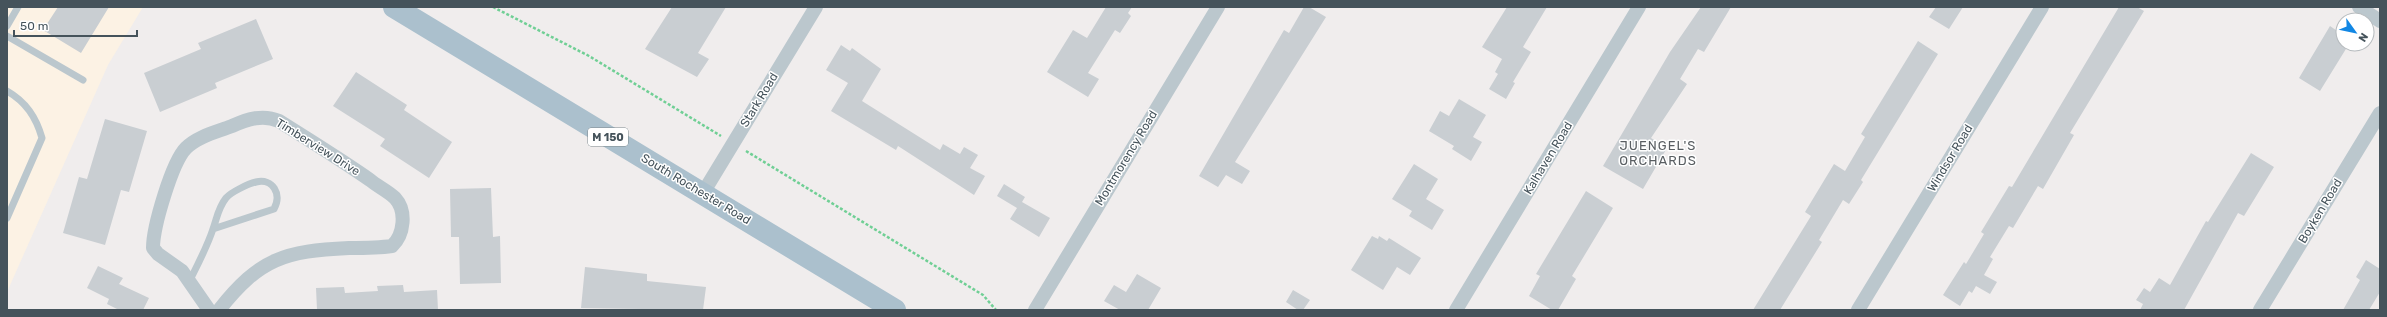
<svg xmlns="http://www.w3.org/2000/svg" width="2387" height="317" font-family="Rubik,sans-serif">
<rect width="100%" height="100%" fill="#f0eded"/>
<path fill="#fcf2e4" d="M7,7H143L108,65L7,292Z"/>
<path fill="#c9ced2" d="M58,7H109L81,53L43,30Z
M672,7H726L698,53L709,59L697,77L645,49Z
M1106,7H1132L1128,13L1131,16L1120,33L1115,30L1088,73L1099,79L1088,97L1047,72L1073,30L1087,38Z
M1304,7H1309L1326,17L1235,162L1250,171L1242,184L1226,175L1218,187L1199,176L1284,30L1289,33Z
M1507,7H1547L1523,47L1531,52L1513,82L1515,83L1506,99L1489,89L1498,74L1495,72L1502,59L1482,47Z
M1701,7H1731L1704,52L1698,49L1680,79L1687,84L1651,138L1667,148L1643,189L1603,166L1670,52Z
M1936,7H1963L1949,29L1929,17Z
M2119,7H2137L2144,11L2070,133L2074,135L2043,189L2038,186L2013,228L2009,226L1990,257L1993,259L1984,275L1997,282L1990,294L1976,286L1972,293L1969,291L1960,306L1943,295L1964,262L1966,264L1984,234L1981,232L2009,186L2012,187Z
M256,19L273,59L215,83L217,88L160,112L144,73L201,49L198,43Z
M2330,26L2343,35V44H2349L2320,91L2299,78Z
M1918,41L1938,54L1861,180L1863,182L1849,204L1843,200L1819,240L1822,242L1780,310H1753L1811,216L1805,212L1834,164L1845,171L1865,137L1861,134Z
M841,45L850,51L852,48L881,69L862,101L940,150L943,144L960,154L964,147L978,155L970,168L985,176L974,195L898,146L896,150L831,111L848,83L826,70Z
M356,72L407,105L404,110L452,142L429,178L380,146L385,139L333,106Z
M1459,99L1486,115L1473,137L1482,142L1471,161L1452,149L1454,146L1429,131L1440,111L1449,116Z
M105,119L147,131L129,192L121,190L105,245L63,233L79,177L87,179Z
M2251,153L2274,167L2244,216L2238,213L2184,310H2140L2143,304L2136,300L2144,288L2150,292L2159,278L2170,285L2206,221L2208,222Z
M1414,164L1438,179L1426,199L1444,210L1432,230L1409,216L1412,211L1392,199Z
M1004,184L1025,197L1022,202L1050,218L1039,237L1010,219L1017,208L997,196Z
M491,188L493,237L500,236L501,283L460,284L459,237H451L450,189Z
M1586,191L1613,208L1572,276L1576,279L1558,310H1552L1529,296L1540,276L1536,274Z
M1372,236L1378,239L1379,236L1387,241L1389,238L1421,258L1410,275L1397,267L1383,290L1351,270Z
M2366,260L2380,269V292L2369,310H2343L2360,280L2356,277Z
M98,266L123,278L119,284L149,298L143,310H119L107,304L109,299L87,288Z
M585,267L647,274V281L706,287L703,310L581,308Z
M1137,274L1161,288L1148,310H1120L1104,301L1114,285L1126,292Z
M403,285L404,292L437,290L438,310H317L316,288L344,287L345,293L378,291L377,286Z
M1293,290L1310,300L1303,310H1298L1286,302Z"/>
<g fill="none" stroke-linecap="round" stroke-linejoin="round">
<path stroke="#70cf95" stroke-width="2.5" stroke-dasharray="3 2" stroke-linecap="butt" d="M493,7L589,56L721,136
M746,151L983,295L996,310"/>
<path stroke="#bbc7cd" stroke-width="7" d="M7,26L18,7
M7,36L83,80
M7,91C26,102 36,117 42,138L7,218
M190,280C198,264 207,247 213,229C217,218 218,208 226,198C231,192 248,184 256,182C273,178 282,194 274,209L213,229"/>
<path stroke="#bbc7cd" stroke-width="14" d="M2359,7L2380,21
M703,193L816,7
M209,310L182,271L158,254L153,248C153,227 172,162 186,148C198,136 217,132 232,126C248,119 263,114 279,121C309,140 340,159 370,180C377,186 388,191 395,198C407,211 404,235 392,246C378,248 364,248 349,248C285,251 260,258 219,310
M1035,310L1218,7
M1456,310L1639,7
M1858,310L2042,7
M2260,310L2380,113"/>
<path stroke="#abc0cd" stroke-width="22" d="M394,7L895,310"/>
</g>
<g text-anchor="middle" stroke-width="3" stroke-linejoin="round" paint-order="stroke">
<rect fill="#fff" stroke="#7d878c" stroke-width="1" x="588" y="128" width="40" height="18" rx="3"/>
<g font-size="11" font-weight="bold" fill="#45535b">
<text x="608" y="141">M 150</text>
</g>
<g font-size="12" fill="#45535b" stroke="#fff">
<text transform="translate(759 100) rotate(-59)" y="4">Stark Road</text>
<text transform="translate(318 147) rotate(32)" y="4">Timberview Drive</text>
<text transform="translate(1126 158) rotate(-59)" y="4">Montmorency Road</text>
<text transform="translate(1548 158) rotate(-59)" y="4">Kalhaven Road</text>
<text transform="translate(1950 158) rotate(-59)" y="4">Windsor Road</text>
<text transform="translate(696 189) rotate(31)" y="4">South Rochester Road</text>
<text transform="translate(2320 211) rotate(-59)" y="4">Boyken Road</text>
</g>
<g font-size="13" letter-spacing="1" fill="#595e62" stroke="#fff">
<text x="1658" y="150">JUENGEL'S<tspan x="1658" dy="15">ORCHARDS</tspan></text>
</g>
</g>
<rect width="2387" height="317" fill="none" stroke="#45535b" stroke-width="16"/>
<g transform="translate(2355 32) rotate(123)"><circle r="19" fill="#ffffff" stroke="#b5babd"/>
<path d="M0-3L7 15L0 10L-7 15Z" fill="#1287e4"/>
<text y="-6" font-size="11" font-weight="bold" text-anchor="middle" fill="#45535b">N</text>
</g>
<path d="M14 30v6h123v-6" fill="none" stroke="#45535b" stroke-width="2"/>
<text x="20" y="30" font-size="12" fill="#45535b" stroke="#ffffff" stroke-width="3" paint-order="stroke">50 m</text>
</svg>
